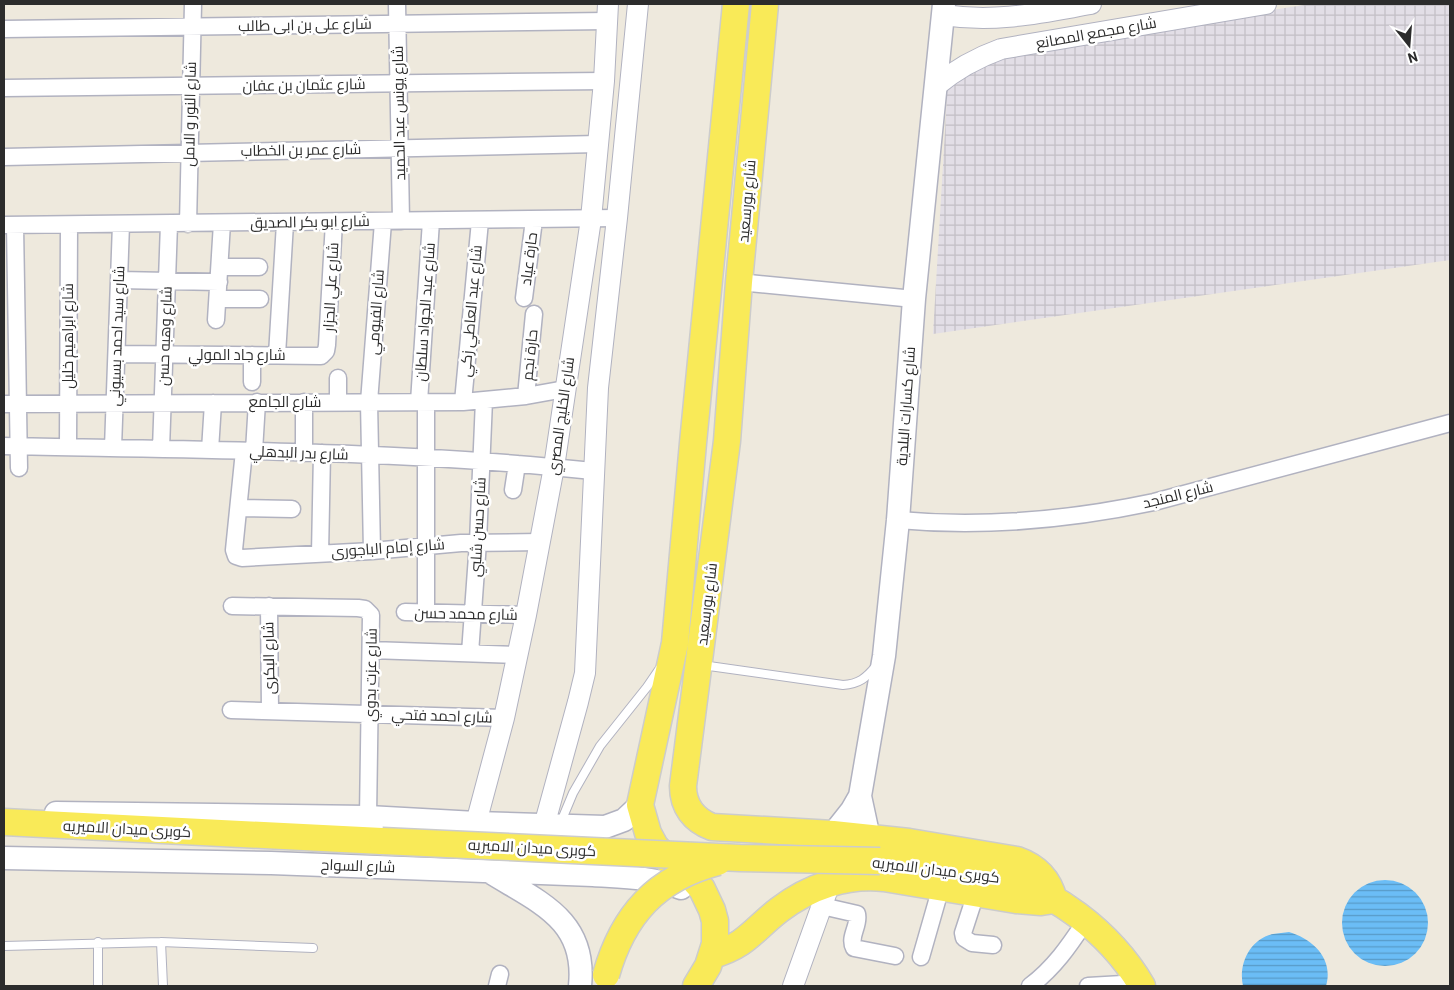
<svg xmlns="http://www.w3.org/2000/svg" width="1454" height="990" font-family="Barlow,Cairo,sans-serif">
<defs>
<pattern id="industrial-grid" width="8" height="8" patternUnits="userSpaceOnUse" patternTransform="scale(1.25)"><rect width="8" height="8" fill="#e2dee6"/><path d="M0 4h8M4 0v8" fill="none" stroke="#c2bfc5"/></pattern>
<pattern id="water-rules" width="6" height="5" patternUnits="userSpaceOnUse" patternTransform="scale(1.25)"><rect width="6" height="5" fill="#6bbdf6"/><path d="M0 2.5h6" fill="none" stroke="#589ac7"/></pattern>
</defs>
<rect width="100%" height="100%" fill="#eee9dd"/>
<path fill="url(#industrial-grid)" d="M1311,4H1450V260L933,334L948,80L996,52Z"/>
<path fill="url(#water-rules)" d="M1342 923a43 43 0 1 1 86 0a43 43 0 1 1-86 0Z
M1289,932C1313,939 1334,959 1326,986H1243C1238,964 1250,939 1273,934C1278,933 1284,933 1289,932Z"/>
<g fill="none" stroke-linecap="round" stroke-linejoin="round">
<g stroke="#b1b2c0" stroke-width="10">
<path id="service" d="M702,665L843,685C859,684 866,678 876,666
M562,825L563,817L573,793L600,746L647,687L660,668
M98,942V986
M161,942L163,986
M4,946L161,942L313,948"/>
</g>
<g stroke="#b1b2c0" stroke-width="19">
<path id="minor" d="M397,4L401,221
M4,29L607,21
M4,88L604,81
M4,157L598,144
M188,224L193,4
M4,225L617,218
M15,225L19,468
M220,267H259
M119,280L219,282
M739,282L914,299
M524,298L534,220
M218,299H260
M216,320L222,223
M117,354L321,356L326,351L327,345L334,222
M252,355V382
M277,355L285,223
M526,396L534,314
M304,402V453
M338,402V378
M419,402L431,221
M463,402L480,221
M4,404L463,402L526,396L565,389
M4,446C200,450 397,450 593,471
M68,447L69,225
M113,448L121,224
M161,449L169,224
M210,450L213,403
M244,451L234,550L236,556L242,558L372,551L461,543L540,542
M254,451L257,402
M513,490L517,464
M239,508L292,509
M898,520C985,528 1069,520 1154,502L1450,423
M372,551L369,402L383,222
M320,554L322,453
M232,606L358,608L365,609L371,615L368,817
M269,606L270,711
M405,612L526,615
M426,613V402
M371,650L517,655
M470,653L478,542L484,400
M231,710L504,718
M976,893L963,933L964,938L972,943L993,945
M822,906L857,914C860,925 848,937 854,948L895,956
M921,957L941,887
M497,986L500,974
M1030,986C1054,968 1069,946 1085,922
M1088,986L1140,983"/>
</g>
<g stroke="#b1b2c0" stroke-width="22">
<path id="tertiary" d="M943,15C997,23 1039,13 1091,4
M936,86C956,69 976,58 1001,49L1266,4
M476,823L504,718L526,615L554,467L591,219L604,81L608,4
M544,826L578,702L585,673L598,388L617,218L638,4
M793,986L830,883"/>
</g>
<g stroke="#b1b2c0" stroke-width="25">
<path id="secondary" d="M56,813L368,817L476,823L605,827L624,820L640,805
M833,834L852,810L860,796
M869,838L860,796L884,656L898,520L914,299L944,4
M4,858L271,863L593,875C623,877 652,877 681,888
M490,872C538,902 587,919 580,986"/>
</g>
<g stroke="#ccc" stroke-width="29">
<path id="primary" d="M765,4L739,282L727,441L683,786C683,807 694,820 712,827L833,834L909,842L1017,860C1037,867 1049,880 1054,900
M4,822L382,841
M888,862C922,866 957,868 991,875C1052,887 1111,933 1142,986
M713,955C747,945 753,930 779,910C809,887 846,874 884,878L1016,900L1041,902L1054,900
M696,986L708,966L715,944V921L712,910L702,889L694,880L665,857L655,846L648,833L640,805L675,643L693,443L736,4"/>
</g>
<use href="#service" stroke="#fff" stroke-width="8"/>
<use href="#minor" stroke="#fff" stroke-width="16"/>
<use href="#tertiary" stroke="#fff" stroke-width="20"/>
<use href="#secondary" stroke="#fff" stroke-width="22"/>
<use href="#primary" stroke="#f9ea58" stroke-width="26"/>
<g stroke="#ccc" stroke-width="29" stroke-linecap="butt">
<path id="primary-bridge" d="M382,841L740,858L880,861
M606,975C623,915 656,878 718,862"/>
</g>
<use href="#primary-bridge" stroke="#f9ea58" stroke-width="26"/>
</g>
<g text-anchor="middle" stroke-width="5" stroke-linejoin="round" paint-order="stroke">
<g font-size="15" fill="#2c2c2c" stroke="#fff">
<text transform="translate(305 25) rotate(-1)" y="5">شارع على بن ابى طالب</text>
<text transform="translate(1096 33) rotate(-10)" y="5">شارع مجمع المصانع</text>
<text transform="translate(304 85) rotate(-1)" y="5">شارع عثمان بن عفان</text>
<text transform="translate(399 113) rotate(-91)" y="5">شارع يونس عبد الحميد</text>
<text transform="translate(190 114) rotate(-89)" y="5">شارع النور و الامل</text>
<text transform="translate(301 150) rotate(-1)" y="5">شارع عمر بن الخطاب</text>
<text transform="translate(747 201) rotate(-85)" y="5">شارع بورسعيد</text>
<text transform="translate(310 222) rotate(-1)" y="5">شارع ابو بكر الصديق</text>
<text transform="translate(529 259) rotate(-83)" y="5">حارة عياد</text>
<text transform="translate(331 287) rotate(-87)" y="5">شارع علي الجزار</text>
<text transform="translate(471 311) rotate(-85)" y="5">شارع عبد العاطي زكي</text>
<text transform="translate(376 312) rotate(-86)" y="5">شارع الفيومي</text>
<text transform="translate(425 312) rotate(-86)" y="5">شارع عبد الجواد سلطان</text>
<text transform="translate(68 336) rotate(-90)" y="5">شارع ابراهيم خليل</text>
<text transform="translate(117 336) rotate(-88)" y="5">شارع سيد احمد بسيوني</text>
<text transform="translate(165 336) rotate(-88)" y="5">شارع وهبه حسن</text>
<text x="237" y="360">شارع جاد المولي</text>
<text transform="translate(530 355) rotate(-84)" y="5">حارة نجم</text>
<text x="285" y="407">شارع الجامع</text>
<text transform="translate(906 406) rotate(-86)" y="5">شارع كسارات البلدية</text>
<text transform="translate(561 416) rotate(-82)" y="5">شارع الخليج المصري</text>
<text transform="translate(299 453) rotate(2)" y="5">شارع بدر البدهلي</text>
<text transform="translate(1178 495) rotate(-14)" y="5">شارع المنجد</text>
<text transform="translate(478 527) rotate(-87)" y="5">شارع حسن شلبي</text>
<text transform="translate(388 548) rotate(-4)" y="5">شارع إمام الباجورى</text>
<text transform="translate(707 604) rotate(-83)" y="5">شارع بورسعيد</text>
<text transform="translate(466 614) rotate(1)" y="5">شارع محمد حسن</text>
<text transform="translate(269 658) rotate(-91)" y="5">شارع البكرى</text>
<text transform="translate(371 675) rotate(-89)" y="5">شارع عزت بدوي</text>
<text transform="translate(442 716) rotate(2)" y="5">شارع احمد فتحي</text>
<text transform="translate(127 829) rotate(3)" y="5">كوبرى ميدان الاميريه</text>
<text transform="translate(532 848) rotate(3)" y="5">كوبرى ميدان الاميريه</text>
<text transform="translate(358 866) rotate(2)" y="5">شارع السواح</text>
<text transform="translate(936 870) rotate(7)" y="5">كوبرى ميدان الاميريه</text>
</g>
</g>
<rect width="1454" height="990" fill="none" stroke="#2c2c2c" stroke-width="10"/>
<g transform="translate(1409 45) rotate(163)" stroke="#ffffff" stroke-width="4" paint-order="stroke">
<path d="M0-4L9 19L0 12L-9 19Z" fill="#2c2c2c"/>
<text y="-8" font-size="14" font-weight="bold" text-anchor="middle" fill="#2c2c2c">N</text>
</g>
</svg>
